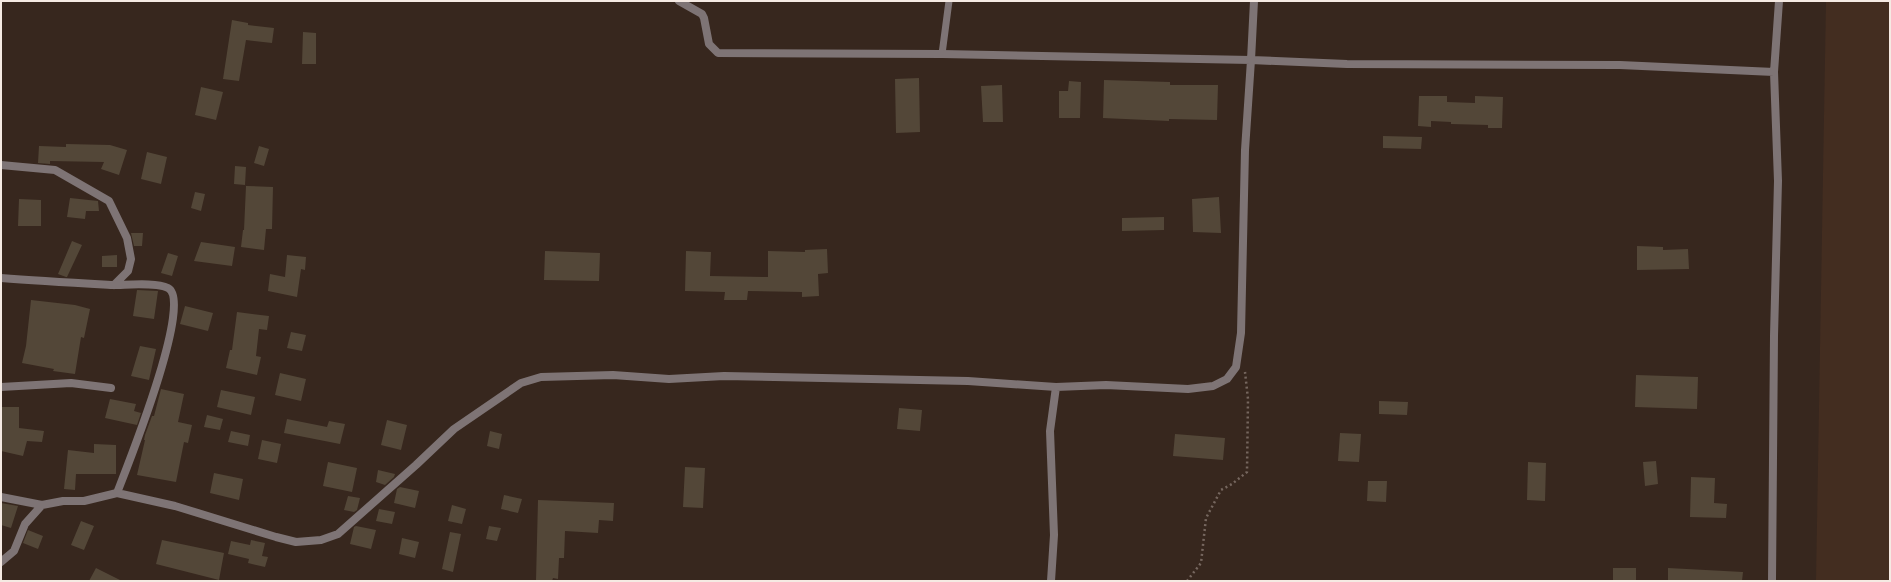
<svg xmlns="http://www.w3.org/2000/svg" width="1891" height="582" font-family="Bitter,serif">
<rect width="100%" height="100%" fill="#37271e"/>
<path fill="#432d20" d="M1826,1H1890V581H1816Z"/>
<path fill="#534738" d="M232,20L248,23V25L274,28L272,43L246,40L239,81L223,79Z
M303,32L316,33V64H302Z
M919,78L920,132L896,133L895,79Z
M1104,80L1170,82V85H1218L1217,120L1169,119V121L1103,118Z
M1069,81L1081,82L1080,118H1059V91H1068Z
M1002,85L1003,122H983L981,86Z
M201,87L223,92L216,120L195,115Z
M1419,96H1447V102L1475,103V96L1503,97L1502,128H1488V125L1451,124V122L1431,121V127L1418,126Z
M1383,136L1422,137L1421,149L1383,148Z
M66,144L110,145L127,150L119,175L101,169L104,162L50,161V164L38,163L39,146L66,147Z
M259,146L269,149L264,166L254,163Z
M147,152L167,157L161,184L141,179Z
M235,166L246,167L245,185L234,184Z
M246,186L273,187L272,229H266L264,250L241,247L243,230H244Z
M195,192L205,194L201,211L191,208Z
M1219,197L1221,233L1193,232L1192,199Z
M70,198L98,201L99,211H86L85,219L67,217Z
M19,199L41,200V226H18Z
M1164,217V230L1122,231V218Z
M131,233H143L142,246H134Z
M72,241L82,245L67,277H66L58,274Z
M201,242L235,247L232,266L194,261Z
M1637,246L1663,247V250L1688,249L1689,269L1637,270Z
M827,249L828,273L818,274L819,296L802,297V292L748,291L747,300H724L725,292L685,291L686,251L711,252L710,276L768,277V251L805,252V250Z
M545,251L600,253L599,281L544,280Z
M168,253L178,256L172,276L161,273Z
M117,255V267H102V256Z
M287,255L306,257L305,270L301,269L297,297L268,291L270,274L285,277Z
M137,290L158,291L154,319L133,316Z
M31,300L75,305L90,309L84,338L81,337L75,374L53,371L54,369L22,363L26,346Z
M185,306L213,313L208,331L180,324Z
M237,312L269,316L267,330L259,329L256,356L261,357L257,375L226,368L230,350H232Z
M291,332L306,335L302,351L287,348Z
M140,346L156,349L149,380L131,376Z
M280,373L306,379L301,401L275,395Z
M1636,375L1698,377L1697,409L1635,407Z
M161,389L184,394L178,422L192,425L188,443L184,442L176,482L137,475L145,440H144L145,435L152,416H154Z
M221,390L255,397L251,415L217,407Z
M110,399L136,404L134,411L141,413L137,425L105,418Z
M1379,401L1408,402L1407,415L1379,414Z
M1,407H19V428L44,431L42,442L27,441L23,456L1,451Z
M899,408L922,410L920,431L897,429Z
M207,415L223,419L220,430L204,427Z
M287,419L327,427L329,421L345,424L340,444L284,433Z
M387,420L407,425L401,450L381,445Z
M231,431L250,435L248,446L228,442Z
M490,431L502,434L499,449L487,446Z
M1340,433L1361,434L1359,462L1338,461Z
M1175,434L1225,438L1223,460L1173,456Z
M262,440L281,444L277,463L258,459Z
M94,444L116,445V474H76L75,490L64,489L68,450L94,453Z
M1656,461L1658,484L1645,486L1643,462Z
M328,462L357,468L352,492L323,486Z
M1528,462L1546,463L1545,501L1527,500Z
M685,467L705,468L703,508L683,507Z
M378,470L395,474L394,477L385,485L376,482Z
M214,473L243,479L239,500L210,493Z
M1691,477L1715,478L1714,503L1727,504L1726,518L1690,517Z
M1368,481H1387L1386,502L1367,501Z
M400,487L419,491L415,508L394,503L397,489Z
M504,495L522,499L518,513L501,509Z
M348,496L360,498L357,510L354,512L344,510Z
M538,500L614,503L613,521L599,520L598,533L565,531L564,558H559L558,579L553,578L552,581H536Z
M1,503L18,506L11,528L1,525Z
M452,505L466,509L462,524L448,521Z
M379,509L395,512L392,524L376,521Z
M81,521L94,526L84,550L71,545Z
M356,526L376,530L371,549L350,544L354,527Z
M489,526L501,528L497,541L486,539Z
M28,530L43,536L38,549L23,543Z
M450,532L461,534L453,572L442,569Z
M402,538L419,542L415,558L399,554Z
M162,540L224,553L219,580L156,564Z
M251,540L265,543L262,556L268,557L265,567L248,563L249,559L228,554L231,541L250,545Z
M96,568L122,581H89Z
M1613,568H1636V581H1613Z
M1668,568L1743,572L1742,581H1668Z"/>
<g fill="none" stroke-linecap="round" stroke-linejoin="round">
<path stroke="#76675f" stroke-width="2.5" stroke-dasharray="2 3" stroke-linecap="butt" d="M1187,581L1201,563L1206,518L1221,490L1232,484L1247,472L1248,399L1245,372"/>
<path stroke="#7e7475" stroke-width="7" d="M942,54L949,1"/>
<path stroke="#7e7475" stroke-width="8" d="M679,1L702,14L704,18L709,44L718,53L942,54L1251,60L1254,1
M1,165L55,170L109,201L127,238L131,259L128,271L114,285
M1,278C38,281 76,283 113,285C127,285 156,282 168,288C194,301 127,467 117,493
M1,387L71,383L111,388
M1,497L42,505
M1,562L14,551L25,524L42,505L63,501H84L117,493L175,506L276,537L296,542L321,540L338,534L416,465L454,429L521,383L541,377L613,375L669,379L724,376L968,381L1056,387L1106,385L1188,389L1213,386L1227,379L1236,367L1241,333L1245,150L1251,60L1347,64L1620,65L1774,72
M1051,581L1054,535L1050,431L1056,387
M1772,581L1774,336L1778,181L1774,72L1779,1"/>
</g>
<rect width="1891" height="582" fill="none" stroke="#f5eae3" stroke-width="4"/>
</svg>
